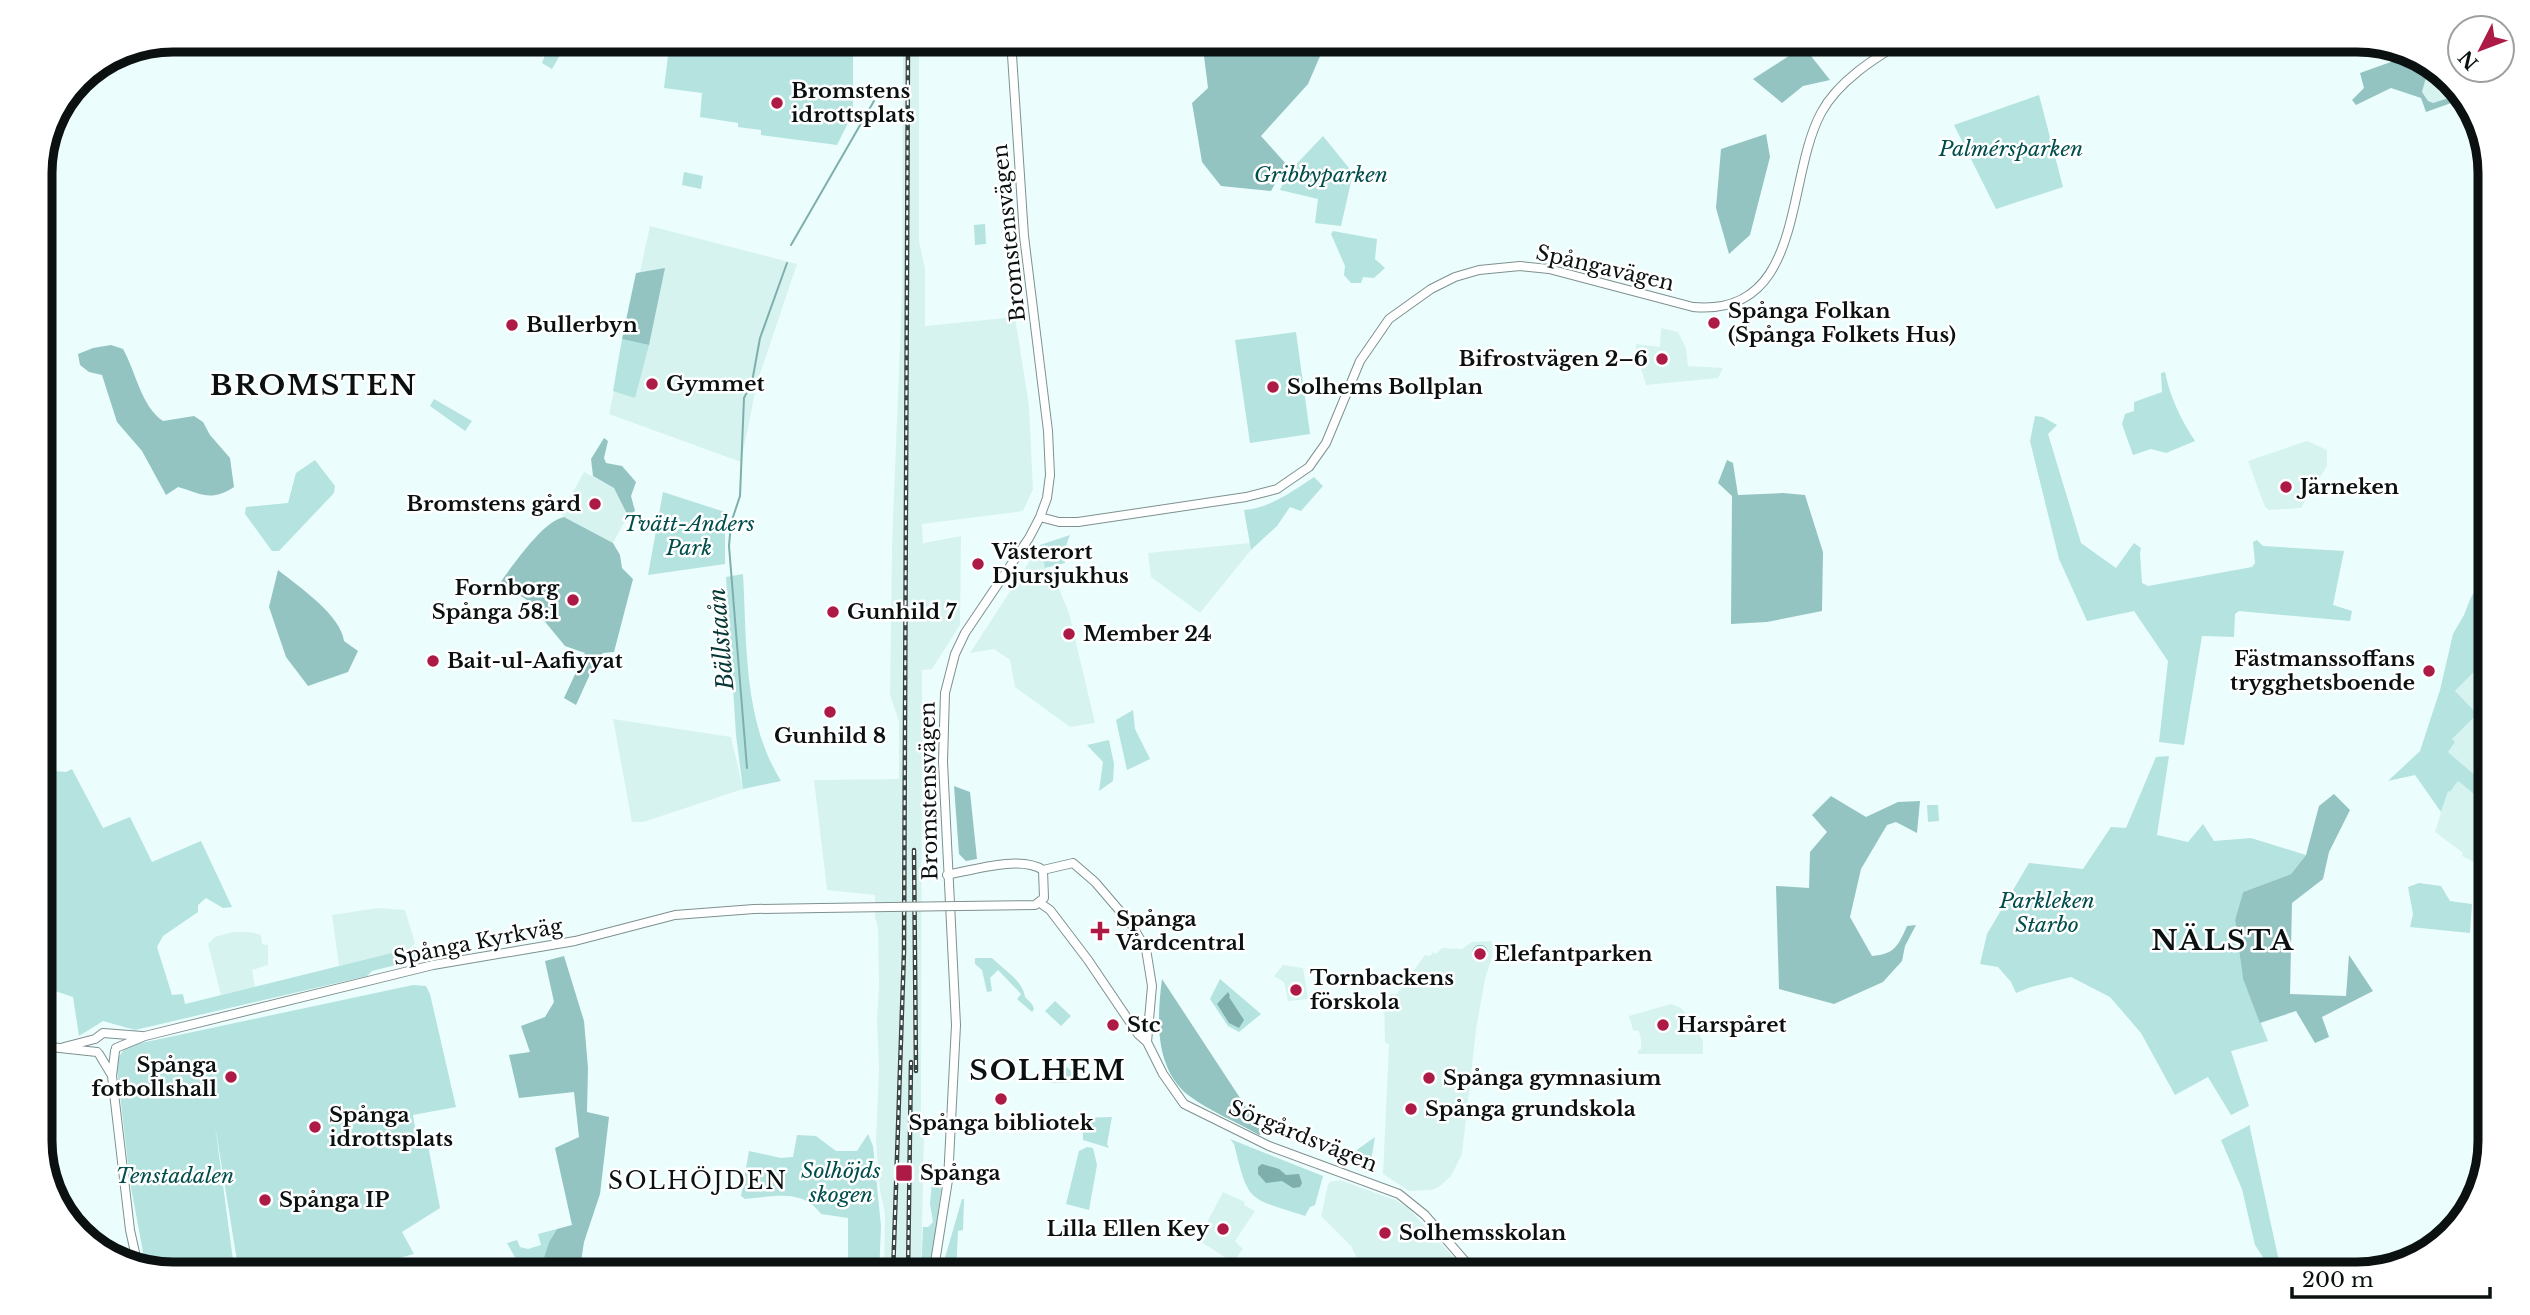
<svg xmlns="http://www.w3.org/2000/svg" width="2530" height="1315" font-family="'Libre Baskerville',serif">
<rect width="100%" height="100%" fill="#ebfefd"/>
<path fill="#d6f3f0" d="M903,40H919V241L925,268V326L1015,317L1029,406L1033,489L1023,511L922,524L923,546L924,543L961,536L960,625L932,669L922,670L921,1117L924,1132L921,1275H884L885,1213L880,1191L876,1141L879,1068L877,1020L879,985L878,928L875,917V895L827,890L814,780L899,779V722L890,695L892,545L902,295Z
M2425,63L2461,94L2433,103L2428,101L2422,92L2427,74L2422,65Z
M650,226L797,264L757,383L741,462L609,414Z
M1661,328L1678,332L1686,348L1688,366L1723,368L1718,378L1646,385L1636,352V344L1660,347Z
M2307,441L2327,450V466L2301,508L2269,510L2265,507L2248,461Z
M584,472L614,488L628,516L613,543L564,517L561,513Z
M1250,543L1251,550L1200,613L1151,577L1148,553Z
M1040,545L1048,580L1059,589L1069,613L1095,723L1070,727L1015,687L1010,660L994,649L970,653Z
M2490,656V788L2448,752L2455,742L2452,739L2455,691Z
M613,719L731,737L743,789L643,822H632Z
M2458,781L2490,807V868H2485L2462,856L2463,853L2435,832L2448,790L2450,792Z
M378,908L405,910L415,943L409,949L339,966L332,915Z
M233,932H250L261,935L262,944L268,945V965L252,970L255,987L221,995L208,944L215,937Z
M1491,941L1493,945L1492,957L1485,979L1476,1030L1462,1154L1451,1176L1439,1187L1432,1190L1409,1191L1383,1174L1389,1044L1385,1043L1384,1001H1389L1390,994H1397L1425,955L1430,956L1433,952L1436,954L1442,948L1462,949L1472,942Z
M1283,965L1303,968L1308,999L1288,1001L1284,982L1274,976Z
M1671,1004L1681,1008L1691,1019L1703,1041V1054H1638V1050L1641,1049V1039L1639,1031L1633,1030L1629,1016Z
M1340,1180L1395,1200L1408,1208L1470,1275H1360L1357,1258L1351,1246L1321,1216L1328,1185L1330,1182Z
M1223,1192L1245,1202L1244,1205L1255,1211L1235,1241L1243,1249L1233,1262L1198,1240Z"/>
<path fill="#b4e3e0" d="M670,40H853V113L837,145L761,135V130L738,127V123L700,117L702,93L664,88Z
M549,45L560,55L552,69L542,63Z
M2039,95L2063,187L1996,209L1954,125Z
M1323,136L1353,173L1341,226L1315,223L1318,199L1280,190L1287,174Z
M684,172L703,176L701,189L682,185Z
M985,224L986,244L975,245L974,225Z
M1333,231L1377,239L1375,259L1385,268L1374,278L1363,277L1361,283H1351L1344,275L1345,266L1331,234Z
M1296,332L1310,434L1250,443L1235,340Z
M622,339L649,345L635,398L613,391Z
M2165,372C2170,397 2181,420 2195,441L2166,453L2151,449L2133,455L2122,424L2125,414L2134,411V402L2162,392L2161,373Z
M434,399L472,421L465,431L430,406Z
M2035,416L2043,417L2057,425L2048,434L2081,543L2116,568L2134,543L2141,548L2140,553L2142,583L2148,586L2252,567L2255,563L2253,542L2257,540L2263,546L2344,551L2333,605L2352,611L2350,621L2239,611L2235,614L2234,637L2202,636L2184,745L2159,742L2168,661L2134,611L2087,621L2059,559L2030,441Z
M315,460L335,486L334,493L279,551H272L245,514L246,507L288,503L296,473Z
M1314,477L1323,486L1301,511L1290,507L1277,526L1251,550L1244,510C1270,508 1293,491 1314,477Z
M663,492L725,512V564L648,575Z
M1070,535L1065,548V563L1045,568L1040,545Z
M2490,571V656L2455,691L2477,714L2452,739L2455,742L2448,752L2490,788V807L2458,781L2450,792L2448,791L2441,812L2415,775L2388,781L2420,751L2440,690L2453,634L2464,615L2471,597Z
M743,574C747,643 743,720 781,781L743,789L736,735L726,577Z
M1133,710L1135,729L1150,759L1127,770L1116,720Z
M1109,740L1114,764L1113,781L1099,791L1103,762L1087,745Z
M41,753L55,771L66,772L72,769L103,828L130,817L152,862L201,841L232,907L223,908L206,898L198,905V912L163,936L157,947L172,995L183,994L185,1004L416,947L419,955L416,960L372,971L367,976L135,1030L103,1021L79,1036L73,997L52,990L49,986H41Z
M2169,756L2157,835L2188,842L2203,824L2214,841L2251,838L2306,855L2291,874L2243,892L2235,920L2243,979L2268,1041L2231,1051L2249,1106L2231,1115L2208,1077L2175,1095L2141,1033L2110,997L2071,977L2031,987L2016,993L2011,982L1998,967L1980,964L1987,934L2029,863L2083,869L2111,827L2126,828L2156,757Z
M1927,805H1938L1939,821L1928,822Z
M2419,883L2441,886L2450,901L2472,904L2470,933L2410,927L2413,914L2408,887Z
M975,958H992C1003,969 1023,981 1025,997L1032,1004L1034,1009L1032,1012L1017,999L1021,994L998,970L990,978L992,991L987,992L982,970L975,964Z
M1220,979L1261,1014L1239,1032L1228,1026L1210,999Z
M413,985L426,986L430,994L456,1107L413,1115L416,1134L428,1145L440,1208L402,1232L414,1254L373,1265L327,1263L239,1273L215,1125L235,1275H174L146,1268L130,1182L116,1060L127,1046Z
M1055,1001L1071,1016L1061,1026L1045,1011Z
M1067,1067L1080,1080L1083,1077L1086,1080L1082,1082L1050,1083Z
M1112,1117L1107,1144L1109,1148L1083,1140V1118Z
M2250,1125V1128L2282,1275H2262L2268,1265L2255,1245L2242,1189L2221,1140Z
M868,1134L873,1146L881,1226L879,1275H848V1218L821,1214C802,1188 773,1197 745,1199L741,1196L749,1151L781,1158L793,1157L797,1135L816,1136L836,1151H857Z
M1375,1137L1370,1167L1362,1168L1347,1162L1358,1149Z
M1230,1139L1323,1176L1315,1205L1310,1207L1305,1216C1247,1197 1249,1204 1234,1144Z
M1087,1147L1093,1148L1097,1165L1089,1210L1066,1204L1079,1151Z
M932,1181L942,1183L938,1211L940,1215L927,1275H921L923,1227H928L933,1222L930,1204Z
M962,1199H964L963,1230L958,1231L956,1274L943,1275L944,1261Z
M557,1229L549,1242L540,1271L525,1275L507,1243L517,1240L520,1247L528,1249L541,1245L538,1234Z"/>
<path fill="#93c4c1" d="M1202,40H1327L1308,84L1261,136L1286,164L1271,191L1221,186L1202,162L1192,103L1208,88Z
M1792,54L1811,56L1830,80L1803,86L1782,103L1753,79Z
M2413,54L2427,74L2422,92L2428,101L2433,103L2461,94L2465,98L2426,112L2421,98L2391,88L2356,105L2352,100L2364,88L2360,73Z
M1766,134L1770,157L1750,235L1729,254L1716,208L1721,149Z
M665,268L649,345L622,339L636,273Z
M111,345L123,349C136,372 141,406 163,421L194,416L203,422L210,435L230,458L234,487C211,502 202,494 178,487L166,495L142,451L117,422L102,375L89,372L80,365L78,354L93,348Z
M604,438L608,441L604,458L606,463L622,466L636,482L631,496L635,511L628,516L614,488L593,476L591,459Z
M1727,460L1733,463L1738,495L1783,493L1805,495L1823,552L1822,611L1767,622L1731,624L1732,496L1718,483Z
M564,517L613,543L620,555L622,568L633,579L614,652L603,653L596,661L576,705L564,698L585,653L565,646L527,600L500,583C513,565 543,521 564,517Z
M278,570C298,586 341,615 344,641L358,651L348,672L308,686L286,657L269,607Z
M954,786L970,792L977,859L966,861L959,854Z
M2334,794L2350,810L2329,852L2323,879L2292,903L2290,994L2346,996L2349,955L2373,991L2322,1017L2329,1037L2315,1043L2296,1011L2260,1023L2243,979L2235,920L2243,892L2291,874L2306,855L2319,806Z
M1831,796L1866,817L1898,802L1920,801L1917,833L1896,822L1887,825L1861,869L1850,917L1872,956C1895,954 1898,946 1907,926L1916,925L1905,946L1902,961L1883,982L1834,1004L1779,989L1776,886L1809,888L1810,852L1827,832L1812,815Z
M564,956L584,1021L588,1068L587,1112L609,1117L600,1194L584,1242L579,1275H531L540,1270L549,1242L557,1229L572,1225L555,1148L579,1137L574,1092L519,1098L509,1055L530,1052L521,1026L545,1017L554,1002L545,961Z
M1162,979L1263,1133L1259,1135C1237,1122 1209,1111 1188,1095C1154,1067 1157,1018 1162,979Z"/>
<path fill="#7eafac" d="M1472 953a8 8 0 1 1 16 0a8 8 0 1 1-16 0Z
M1228,992L1230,996L1229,997L1244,1020L1239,1028L1229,1023L1217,1004Z
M1262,1164L1279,1169L1286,1175L1299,1174L1302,1183L1300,1187L1293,1188L1282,1181L1266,1183L1258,1174V1167Z"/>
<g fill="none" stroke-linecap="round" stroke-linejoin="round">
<path stroke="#7eafac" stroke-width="2" d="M791,245L874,101
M747,768L729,546L731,523L740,496L744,398L752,382L760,338L787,263"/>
<g stroke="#7e908f" stroke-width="10">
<path id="secondary" d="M1040,517L1059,522H1078L1246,497L1277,489L1309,467L1326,443L1360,361L1389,319L1431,289L1455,277L1479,270L1520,266L1549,269L1693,307C1805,317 1785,180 1821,113C1838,81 1875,58 1905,40
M1043,870L1073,863L1095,882L1131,924L1146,949L1152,986L1147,1042L1163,1074L1184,1104L1269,1146L1399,1194L1425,1215L1477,1275
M947,875C973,870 1021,855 1043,870
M1040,903L1050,910L1088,960L1138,1034L1147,1042
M960,906L1035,905L1044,898L1043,870
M41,1046L97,1052
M64,1047L95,1039L103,1033L142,1036
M116,1048L145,1036L433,965L575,941L675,915L754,909L821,908
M115,1051L112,1076L130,1230L138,1266
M99,1054L111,1074
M933,1275L948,1180L956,1025L943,762L945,693L955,654L965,633L1029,538L1040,517L1047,498L1050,475L1048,431L1024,236L1011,40"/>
</g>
<use href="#secondary" stroke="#fff" stroke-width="8"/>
<g stroke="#3a4443" stroke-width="4.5">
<path id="rail" d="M914,850L916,1071
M893,1275L904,951L908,40
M908,1275L911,1062"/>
</g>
<use href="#rail" stroke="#fff" stroke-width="2" stroke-dasharray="5" stroke-linecap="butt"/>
<g stroke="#7e908f" stroke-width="10" stroke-linecap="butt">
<path id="secondary-bridge" d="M821,908L960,906"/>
</g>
<use href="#secondary-bridge" stroke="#fff" stroke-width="8"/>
</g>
<g fill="#ae1a46" stroke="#fff" stroke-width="2.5">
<circle cx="777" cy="103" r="7"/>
<circle cx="1714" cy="323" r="7"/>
<circle cx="512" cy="325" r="7"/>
<circle cx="1662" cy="359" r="7"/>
<circle cx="652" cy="384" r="7"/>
<circle cx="1273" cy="387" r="7"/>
<circle cx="2286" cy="487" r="7"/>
<circle cx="595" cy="504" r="7"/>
<circle cx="978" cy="564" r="7"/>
<circle cx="573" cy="600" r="7"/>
<circle cx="833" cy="612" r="7"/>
<circle cx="1069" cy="634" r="7"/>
<circle cx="433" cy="661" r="7"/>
<circle cx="2429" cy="671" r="7"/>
<circle cx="830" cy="712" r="7"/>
<path d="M1096.5 920.5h7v7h7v7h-7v7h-7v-7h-7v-7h7z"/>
<circle cx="1480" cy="954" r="7"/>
<circle cx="1296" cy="990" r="7"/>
<circle cx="1113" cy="1025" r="7"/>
<circle cx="1663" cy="1025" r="7"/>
<circle cx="231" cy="1077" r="7"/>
<circle cx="1429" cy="1078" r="7"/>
<circle cx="1001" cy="1099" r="7"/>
<circle cx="1411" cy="1109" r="7"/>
<circle cx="315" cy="1127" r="7"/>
<rect x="895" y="1164" width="18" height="18" rx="3.5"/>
<circle cx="265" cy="1200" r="7"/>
<circle cx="1223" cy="1229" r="7"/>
<circle cx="1385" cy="1233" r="7"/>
</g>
<g text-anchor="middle" stroke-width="5" stroke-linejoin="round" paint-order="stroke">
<g font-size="21" font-weight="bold" fill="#0a1110" stroke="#fff" text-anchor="start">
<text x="791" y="98">Bromstens<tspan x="791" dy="24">idrottsplats</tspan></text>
<text x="1728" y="318">Spånga Folkan<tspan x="1728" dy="24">(Spånga Folkets Hus)</tspan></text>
<text x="526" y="332">Bullerbyn</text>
<text x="1648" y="366" text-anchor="end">Bifrostvägen 2–6</text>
<text x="666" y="391">Gymmet</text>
<text x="1287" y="394">Solhems Bollplan</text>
<text x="2300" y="494">Järneken</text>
<text x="581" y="511" text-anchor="end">Bromstens gård</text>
<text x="992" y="559">Västerort<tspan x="992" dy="24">Djursjukhus</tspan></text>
<text x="559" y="595" text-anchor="end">Fornborg<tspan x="559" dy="24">Spånga 58:1</tspan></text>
<text x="847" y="619">Gunhild 7</text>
<text x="1083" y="641">Member 24</text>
<text x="2415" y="666" text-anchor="end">Fästmanssoffans<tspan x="2415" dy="24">trygghetsboende</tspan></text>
<text x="447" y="668">Bait-ul-Aafiyyat</text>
<text x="830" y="743" text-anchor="middle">Gunhild 8</text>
<text x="1116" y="926">Spånga<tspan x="1116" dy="24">Vårdcentral</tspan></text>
<text x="1494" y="961">Elefantparken</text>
<text x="1310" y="985">Tornbackens<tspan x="1310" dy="24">förskola</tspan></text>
<text x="1127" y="1032">Stc</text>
<text x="1677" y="1032">Harspåret</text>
<text x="217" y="1072" text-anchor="end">Spånga<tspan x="217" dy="24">fotbollshall</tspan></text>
<text x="1443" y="1085">Spånga gymnasium</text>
<text x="1425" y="1116">Spånga grundskola</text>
<text x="329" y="1122">Spånga<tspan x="329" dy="24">idrottsplats</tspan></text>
<text x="1001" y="1130" text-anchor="middle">Spånga bibliotek</text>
<text x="920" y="1180">Spånga</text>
<text x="279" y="1207">Spånga IP</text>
<text x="1209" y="1236" text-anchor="end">Lilla Ellen Key</text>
<text x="1399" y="1240">Solhemsskolan</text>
</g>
<g font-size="21" font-style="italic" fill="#004e4c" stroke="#fff">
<text x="2011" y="156">Palmérsparken</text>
<text x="1321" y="182">Gribbyparken</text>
<text x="689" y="531">Tvätt-Anders<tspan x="689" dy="24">Park</tspan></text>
<text x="2047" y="908">Parkleken<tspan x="2047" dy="24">Starbo</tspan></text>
<text x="841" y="1178">Solhöjds<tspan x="841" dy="24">skogen</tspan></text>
<text x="175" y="1183">Tenstadalen</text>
</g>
<g font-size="21" fill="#0a1110" stroke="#fff">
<text transform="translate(1009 233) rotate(-96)" y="7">Bromstensvägen</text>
<text transform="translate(1605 268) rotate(13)" y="7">Spångavägen</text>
<text transform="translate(929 791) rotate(-91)" y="7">Bromstensvägen</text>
<text transform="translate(478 942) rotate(-11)" y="7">Spånga Kyrkväg</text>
<text transform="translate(1303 1136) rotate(22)" y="7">Sörgårdsvägen</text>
</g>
<g font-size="23" font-style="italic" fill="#053735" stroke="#fff">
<text transform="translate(721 639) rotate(-95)" y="8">Bällstaån</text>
</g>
<g font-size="23" letter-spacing="2" fill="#0a1110" stroke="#fff">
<text x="698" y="1189">SOLHÖJDEN</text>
</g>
<g font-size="28" font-weight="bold" letter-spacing="2" fill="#0a1110" stroke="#fff">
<text x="314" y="395">BROMSTEN</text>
<text x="2223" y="950">NÄLSTA</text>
<text x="1048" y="1080">SOLHEM</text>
</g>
</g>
<path d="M0 0H2530V1315H0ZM173 52H2357A121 121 0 0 1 2478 173V1141A121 121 0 0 1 2357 1262H173A121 121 0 0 1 52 1141V173A121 121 0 0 1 173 52Z" fill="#fff" fill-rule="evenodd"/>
<path fill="none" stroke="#0a1110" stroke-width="9" d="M173 52H2357A121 121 0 0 1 2478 173V1141A121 121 0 0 1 2357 1262H173A121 121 0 0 1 52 1141V173A121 121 0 0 1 173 52Z"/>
<g transform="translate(2481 49) rotate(228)"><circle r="33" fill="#ffffff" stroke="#9da09f" stroke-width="2"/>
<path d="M0-5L12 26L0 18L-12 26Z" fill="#ae1a46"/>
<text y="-10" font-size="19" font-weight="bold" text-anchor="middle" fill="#0a1110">N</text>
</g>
<path d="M2292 1287v10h198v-10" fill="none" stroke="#0a1110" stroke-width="3.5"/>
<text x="2302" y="1287" font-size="21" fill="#0a1110" stroke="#ffffff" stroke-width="5" paint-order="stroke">200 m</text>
</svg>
